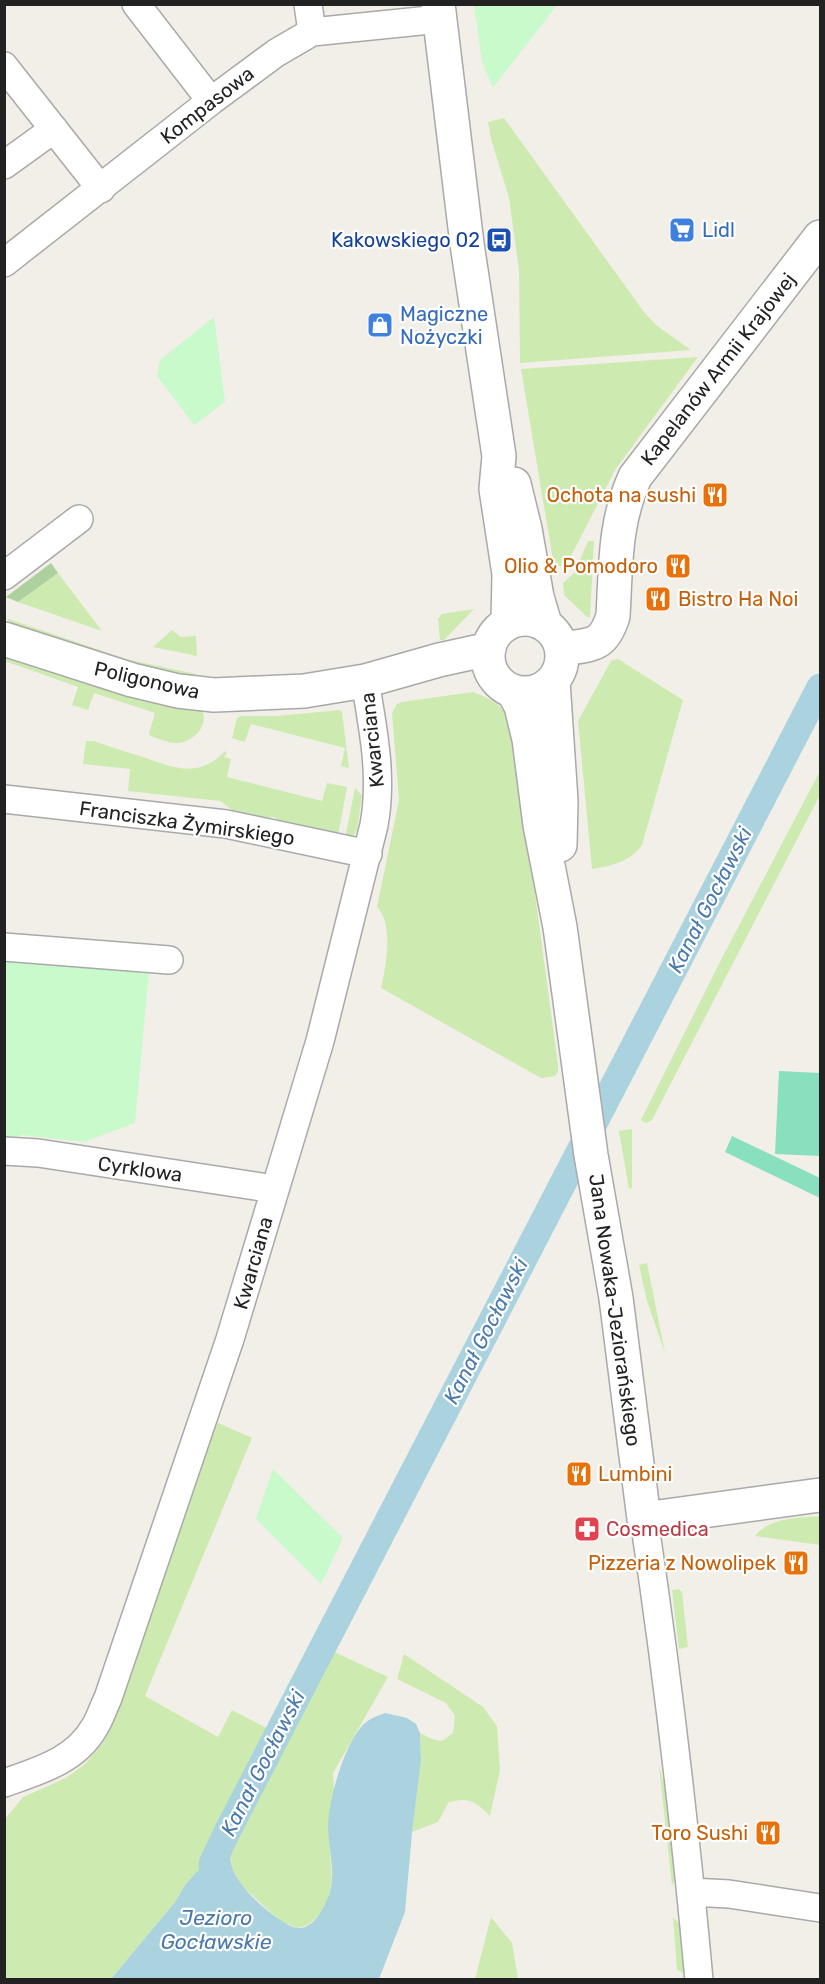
<svg xmlns="http://www.w3.org/2000/svg" width="825" height="1984" font-family="Rubik,sans-serif">
<rect width="100%" height="100%" fill="#f2efe9"/>
<path fill="#cdebb0" d="M504,118L644,312L656,325L691,350L520,363L519,270L509,198L491,139L488,122Z
M698,357L615,470L566,566H554L521,369Z
M588,541H594L590,617H587L564,595L563,583L574,573Z
M58,573L102,631L18,602Z
M474,609L444,640H440L438,619L442,614Z
M6,618L126,659L196,674L193,677L165,674L11,624Z
M172,630L181,637L196,636L197,656L153,647Z
M5,652L202,710C210,726 191,745 173,743C166,742 157,738 150,736L149,733L155,713L94,693L88,710L72,705L78,687L5,661Z
M618,659L683,700L642,845C630,862 611,866 592,869L578,721L611,661Z
M473,692C488,697 505,707 512,722L558,1065V1072L555,1076L541,1078L381,988C386,966 394,924 377,907L399,800L392,713L397,704L402,702Z
M340,710L342,712L349,768L341,766L345,748L251,724L245,742L232,738L237,718L241,716H277Z
M86,741H94C110,747 127,752 143,757C175,768 198,779 225,751L227,753L224,757L231,759L227,777L322,801L327,783L347,787L338,835L283,823L274,817L264,818L235,812L220,801L128,791L130,769L83,764Z
M820,771V795L652,1120L646,1123L641,1120L722,958Z
M355,788L362,795L357,830L353,836L345,838Z
M632,1129V1188L629,1189L619,1131Z
M647,1263L665,1353L647,1301L639,1265Z
M214,1421L252,1438L145,1696L218,1737L232,1710L272,1731L221,1829L208,1859L185,1885L175,1902L111,1979L5,1980V1819L23,1797L66,1778L85,1764L103,1743L115,1718Z
M820,1516V1545L755,1536C770,1517 798,1518 820,1516Z
M679,1589L682,1592L688,1647L679,1649L672,1590Z
M332,1651L388,1677L333,1773L334,1792L328,1824L332,1881L325,1910L308,1925L297,1928L280,1921L241,1885L232,1868L230,1850L233,1835Z
M404,1654L483,1707L497,1726L500,1770L490,1816C475,1801 470,1797 449,1802L438,1822L412,1832L421,1760L420,1733L432,1739L442,1741L453,1733L455,1716L446,1703L397,1679Z
M659,1766C666,1784 682,1872 672,1886Z
M491,1917L512,1943L518,1979H475Z
M673,1917L680,1925L685,1974L677,1970Z"/>
<path fill="#add19e" d="M51,563L58,573L18,602L6,597Z"/>
<path fill="#c8facc" d="M474,5H557L493,88L482,62Z
M214,317L225,402L194,425L157,376L160,360Z
M4,959L149,971L135,1123L84,1142L22,1135L5,1140Z
M273,1469L343,1538L321,1584L256,1519Z"/>
<path fill="#88e0be" d="M779,1071L820,1073V1156L775,1154Z
M732,1136L820,1178V1198L725,1152Z"/>
<path fill="#aad3df" d="M385,1713L407,1718L416,1724L420,1733L421,1760L412,1833L405,1912L379,1979H111L175,1902L185,1885L208,1859L221,1829L233,1835C230,1846 229,1856 232,1867C238,1888 274,1919 293,1927C315,1935 331,1897 332,1880C333,1862 328,1843 328,1825C329,1799 344,1745 362,1726C368,1719 377,1716 385,1713Z"/>
<g fill="none" stroke-linecap="round" stroke-linejoin="round">
<path stroke="#aad3df" stroke-width="27" d="M212,1864L227,1832L820,687"/>
<g stroke="#a9a9a9" stroke-width="30">
<path id="minor" d="M136,4L211,101
M308,4L312,32
M4,66L101,189
M4,165L54,129
M4,263L211,101L276,53L312,32L440,19
M4,576L79,519
M4,799L226,824L368,854
M4,947L169,960
M4,1151L38,1153L275,1189
M644,1519C667,1671 685,1826 699,1980
M4,1783C38,1771 75,1761 94,1728C100,1719 103,1708 108,1698L230,1339L320,1041L374,825C383,776 373,729 365,681
M691,1892L729,1894L820,1908"/>
</g>
<g stroke="#a9a9a9" stroke-width="36">
<path id="tertiary" d="M438,4L467,244L499,456L496,489L509,574L508,623
M514,484L525,529L537,597L545,624
M488 656a37 37 0 1 1 74 0a37 37 0 1 1-74 0Z
M4,639L132,680L178,691L214,695L304,691L365,681L439,660L489,649
M562,649C591,644 603,648 613,616C616,566 614,523 635,477L820,237
M553,681L561,801L560,845
M513,691L521,706L529,739L540,825L560,927L591,1155L616,1298L644,1519L820,1495"/>
</g>
<use href="#minor" stroke="#fff" stroke-width="27"/>
<use href="#tertiary" stroke="#fff" stroke-width="33"/>
</g>
<defs>
<g id="supermarket-square" transform="scale(1.35)"><rect x="-9" y="-9" width="18" height="18" rx="4" fill="#3f7fe0" stroke="#fff"/><path d="M-6-5.5h2.5l.6 2H6L4.5 2H-2.5L-4.4-4H-6ZM-1.5 3.2a1.3 1.3 0 1 0 .1 0ZM3 3.2a1.3 1.3 0 1 0 .1 0Z" fill="#fff"/></g>
<g id="bus-square" transform="scale(1.35)"><rect x="-9" y="-9" width="18" height="18" rx="4" fill="#1a4fb4" stroke="#fff"/><path d="M-5-6H5V4H4V6H2V4H-2V6H-4V4H-5ZM-3.5-4V0h7V-4ZM-3.5 1.2v1.5H-2V1.2ZM2 1.2v1.5H3.5V1.2Z" fill="#fff"/></g>
<g id="shop-square" transform="scale(1.35)"><rect x="-9" y="-9" width="18" height="18" rx="4" fill="#3f7fe0" stroke="#fff"/><path d="M-5-2.5h2.3a2.7 3.5 0 0 1 5.4 0H5L5.5 6h-11ZM-1.5-2.5h3a1.5 2.3 0 0 0-3 0Z" fill="#fff"/></g>
<g id="restaurant-square" transform="scale(1.35)"><rect x="-9" y="-9" width="18" height="18" rx="4" fill="#e8710a" stroke="#fff"/><path d="M-5-6h1v4h1v-4h1v4h1v-4h1v5L-1.5 .5V6h-2V.5L-5-1ZM5-6V6H3V1.5H1.5Q1.5-4 5-6Z" fill="#fff"/></g>
<g id="pharmacy-square" transform="scale(1.35)"><rect x="-9" y="-9" width="18" height="18" rx="4" fill="#e0444e" stroke="#fff"/><path d="M-2-6h4v4h4v4h-4v4h-4v-4h-4v-4h4Z" fill="#fff"/></g>
</defs>
<g fill-rule="evenodd">
<use href="#supermarket-square" x="682" y="230"/>
<use href="#bus-square" x="499" y="240"/>
<use href="#shop-square" x="380" y="325"/>
<use href="#restaurant-square" x="715" y="495"/>
<use href="#restaurant-square" x="678" y="566"/>
<use href="#restaurant-square" x="658" y="599"/>
<use href="#restaurant-square" x="579" y="1474"/>
<use href="#pharmacy-square" x="587" y="1529"/>
<use href="#restaurant-square" x="796" y="1563"/>
<use href="#restaurant-square" x="768" y="1833"/>
</g>
<g text-anchor="middle" stroke-width="4.5" stroke-linejoin="round" paint-order="stroke">
<g font-size="20" fill="#222" stroke="#fff">
<text transform="translate(207 105) rotate(-38)" y="7">Kompasowa</text>
<text transform="translate(718 369) rotate(-52)" y="7">Kapelanów Armii Krajowej</text>
<text transform="translate(147 680) rotate(13)" y="7">Poligonowa</text>
<text transform="translate(372 740) rotate(-96)" y="7">Kwarciana</text>
<text transform="translate(187 823) rotate(8)" y="7">Franciszka Żymirskiego</text>
<text transform="translate(140 1169) rotate(8)" y="7">Cyrklowa</text>
<text transform="translate(253 1263) rotate(-74)" y="7">Kwarciana</text>
<text transform="translate(615 1310) rotate(82)" y="7">Jana Nowaka-Jeziorańskiego</text>
</g>
<g font-size="20" fill="#366cbe" stroke="#fff" text-anchor="start">
<text x="702" y="237">Lidl</text>
<text x="400" y="321">Magiczne<tspan x="400" dy="23">Nożyczki</tspan></text>
</g>
<g font-size="20" fill="#164399" stroke="#fff" text-anchor="end">
<text x="480" y="247">Kakowskiego 02</text>
</g>
<g font-size="20" fill="#c56008" stroke="#fff" text-anchor="end">
<text x="696" y="502">Ochota na sushi</text>
<text x="658" y="573">Olio &amp; Pomodoro</text>
<text x="678" y="606" text-anchor="start">Bistro Ha Noi</text>
<text x="598" y="1481" text-anchor="start">Lumbini</text>
<text x="776" y="1570">Pizzeria z Nowolipek</text>
<text x="748" y="1840">Toro Sushi</text>
</g>
<g font-size="20" fill="#be3a42" stroke="#fff" text-anchor="start">
<text x="606" y="1536">Cosmedica</text>
</g>
<g font-size="21" font-style="italic" fill="#4a7aab" stroke="#fff">
<text transform="translate(710 900) rotate(-63)" y="7">Kanał Gocławski</text>
<text transform="translate(486 1331) rotate(-63)" y="7">Kanał Gocławski</text>
<text transform="translate(263 1763) rotate(-63)" y="7">Kanał Gocławski</text>
<text x="216" y="1925">Jezioro<tspan x="216" dy="24">Gocławskie</tspan></text>
</g>
</g>
<rect width="825" height="1984" fill="none" stroke="#222222" stroke-width="12"/>
</svg>
